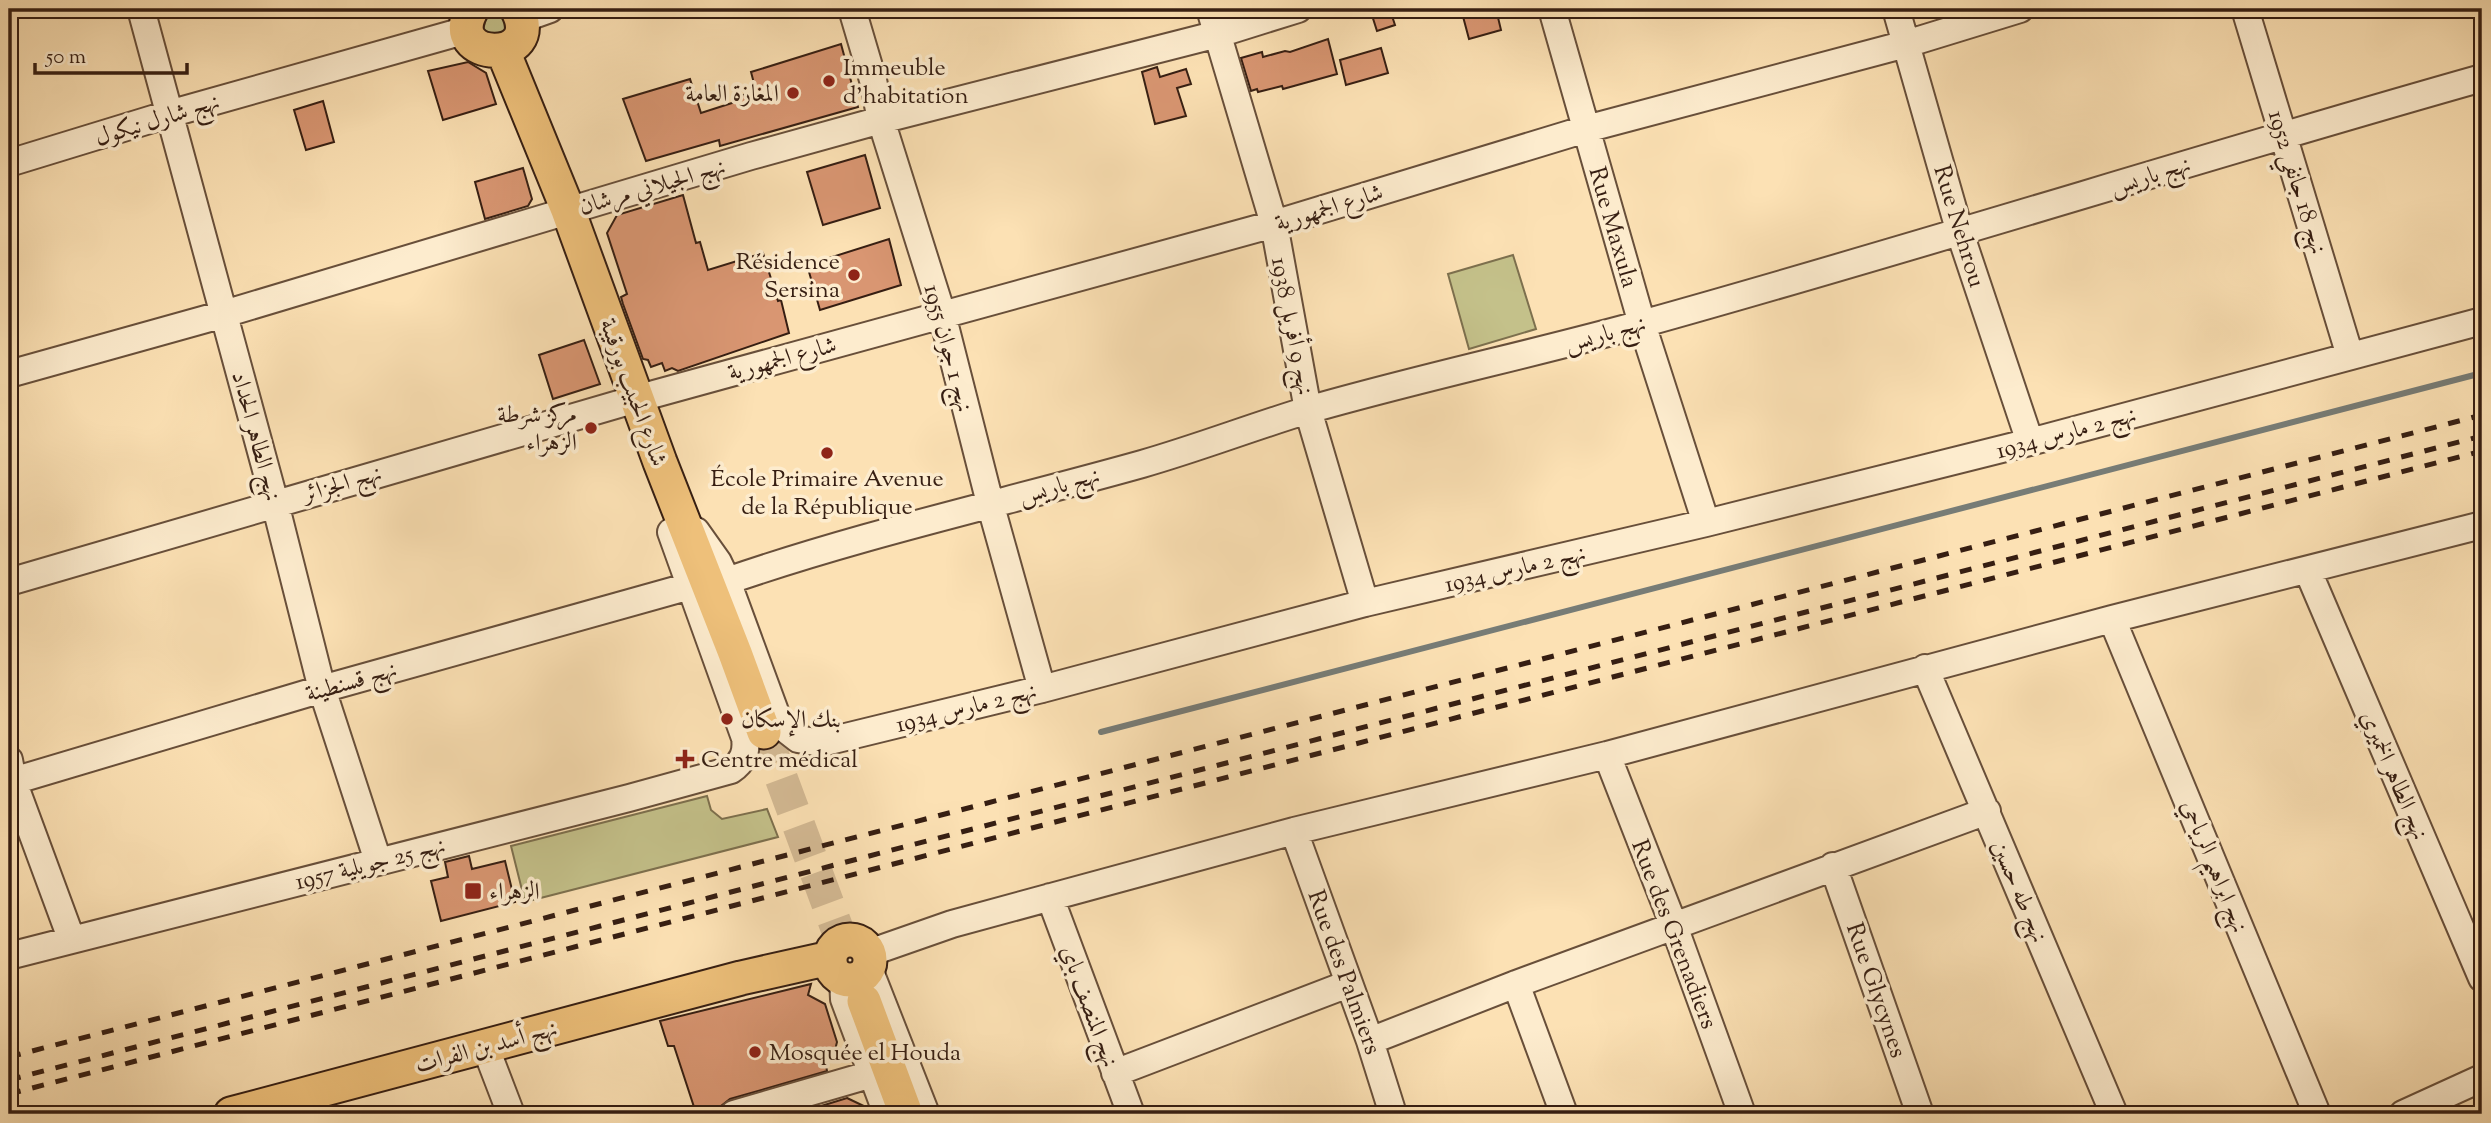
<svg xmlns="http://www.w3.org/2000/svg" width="2491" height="1123" font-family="'Sorts Mill Goudy',Amiri,serif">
<rect width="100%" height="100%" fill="#fce1b4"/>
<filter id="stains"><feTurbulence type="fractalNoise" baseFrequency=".00286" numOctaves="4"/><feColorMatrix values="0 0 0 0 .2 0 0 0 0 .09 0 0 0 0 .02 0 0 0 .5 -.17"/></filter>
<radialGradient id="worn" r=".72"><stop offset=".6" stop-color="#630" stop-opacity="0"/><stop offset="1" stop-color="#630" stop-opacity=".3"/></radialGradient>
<path fill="#c4c18a" stroke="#7d704e" stroke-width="2" d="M497,9L504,12L506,30L495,36L483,30L488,10Z
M1513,255L1536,329L1469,349L1448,274Z
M707,796L711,810L722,819L767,809L778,837L525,902L511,846Z"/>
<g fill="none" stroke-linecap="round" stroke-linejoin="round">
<path stroke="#777c76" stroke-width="6" d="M1101,732L2482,373"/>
</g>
<path fill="#d99672" stroke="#361e12" stroke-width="2" d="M1370,9L1390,10L1395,25L1377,31Z
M1461,9H1496L1501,30L1469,39Z
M1328,39L1337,74L1283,89L1282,86L1258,92L1257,89L1251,91L1241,58L1262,52L1263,57L1285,51L1290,52Z
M841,44L858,107L720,146L719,140L646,161L623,99L690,79L701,113L735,102L734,98L756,91L751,72Z
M1381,48L1388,73L1346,85L1340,60Z
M468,62L486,73L496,104L443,120L428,71Z
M1157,67L1160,77L1186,69L1191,84L1177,88L1186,116L1155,124L1142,72Z
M323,101L334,142L306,150L294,110Z
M865,155L880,208L823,225L807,172Z
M523,168L532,199L528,206L485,219L475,182Z
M683,195L696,243L700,242L708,270L763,253L778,301L781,300L789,333L678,371L672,368L665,371L662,363L651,367L648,360L643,359L623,304L621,297L627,294L607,233L617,215Z
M889,239L901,285L820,310L807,265Z
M584,340L600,384L553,399L539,355Z
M469,856L472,869L505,861L515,902L441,921L431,881L448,877L445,862Z
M811,984L808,995L825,1004L837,1042L833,1058L825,1060L827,1071L730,1099L721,1106L696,1113L674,1046H668L660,1021Z
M847,1098L868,1108L870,1114H806L805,1111Z"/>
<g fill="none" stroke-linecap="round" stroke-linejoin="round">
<path stroke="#d4ba94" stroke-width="33" stroke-dasharray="33 17" stroke-linecap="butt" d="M764,732L864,1001"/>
<g stroke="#684f3a" stroke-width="30">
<path id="minor" d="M141,9L275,503L322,689L378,861
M852,9L873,80L881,120L942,314L990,503L1042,689
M1210,9L1274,224L1308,410L1365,603
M1552,9L1642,324L1706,523
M1896,9L1960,233L2030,442
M2245,9L2350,356
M522,19L550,9
M9,163L169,114L467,30
M9,374L224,314L751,156L881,120L1218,34L1298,9
M696,531L718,562L727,581L780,725L798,739L821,743L1042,689L1365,603L1706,523L2030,442L2482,321
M2308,571L2482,978
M727,581C863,534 1003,503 1142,464C1198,448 1252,427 1308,410C1419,378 1533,354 1645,323C1925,245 2202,157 2482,78
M9,582L636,399L1274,224L1586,129L1906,44L2020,9
M2112,619L2317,1114
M1925,668L2114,1114
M1607,755L1674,926L1742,1114
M9,760L13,781L71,938
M13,781L322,689L690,586
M1294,831L1370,1041L1393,1114
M1833,866L1920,1114
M1050,897L1131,1114
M869,953L952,924L1294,831L1607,755L2112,619L2482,525
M9,956L629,798L731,770C743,762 747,752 745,738L671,532
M869,969L926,1114
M843,979L844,999L887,1114
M1516,984L1564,1114
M1370,1041L1516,984L1987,811
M485,1046L511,1114
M1115,1073L1348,984
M734,1114L872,1074
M2403,1114L2482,1078"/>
</g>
<g stroke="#361e12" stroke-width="37">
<path id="major" d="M472,9C441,63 547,65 517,9
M503,51L568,210L660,462L735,653L764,732
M830 960a20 20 0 1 1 40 0a20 20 0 1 1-40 0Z
M864,1001L906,1114
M231,1114L741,978L830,958"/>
</g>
<use href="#minor" stroke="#fdecce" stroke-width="26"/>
<use href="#major" stroke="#eec07a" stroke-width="33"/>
<path stroke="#361e12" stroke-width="5" stroke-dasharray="12 12" stroke-linecap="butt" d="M9,1057L2482,415
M9,1080L2482,436
M9,1094L2482,451"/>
</g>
<g fill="#8f2418" stroke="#fdecce" stroke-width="2.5">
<circle cx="829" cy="81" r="7"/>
<circle cx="793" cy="93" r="7"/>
<circle cx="854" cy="275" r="7"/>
<circle cx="591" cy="428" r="7"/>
<circle cx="827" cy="453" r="7"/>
<circle cx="727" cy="719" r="7"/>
<path d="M681.5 748.5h7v7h7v7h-7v7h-7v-7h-7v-7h7z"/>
<rect x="464" y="882" width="18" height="18" rx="3.5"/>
<circle cx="755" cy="1052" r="7"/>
</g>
<g text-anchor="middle" stroke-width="7" stroke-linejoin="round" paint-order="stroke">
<g font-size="24" fill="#361e12" stroke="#fdecce" text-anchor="start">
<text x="843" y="75">Immeuble<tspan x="843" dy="28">d'habitation</tspan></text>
<text x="779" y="101" text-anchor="end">المغازة العامة</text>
<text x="840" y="269" text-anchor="end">Résidence<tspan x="840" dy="28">Sersina</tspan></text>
<text x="577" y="422" text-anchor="end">مركز شرطة<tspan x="577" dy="28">الزهراء</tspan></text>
<text x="827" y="486" text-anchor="middle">École Primaire Avenue<tspan x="827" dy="28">de la République</tspan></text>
<text x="741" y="727">بنك الإسكان</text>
<text x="701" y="767">Centre médical</text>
<text x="489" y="899">الزهراء</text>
<text x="769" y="1060">Mosquée el Houda</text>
</g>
<g font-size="24" fill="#361e12" stroke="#fdecce">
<text transform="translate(157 119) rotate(-17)" y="8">نهج شارل نيكول</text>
<text transform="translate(2150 175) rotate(-17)" y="8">نهج باريس</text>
<text transform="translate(2298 182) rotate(73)" y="8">نهج 18 جانفي 1952</text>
<text transform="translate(652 186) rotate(-16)" y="8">نهج الجيلاني مرشان</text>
<text transform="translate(1329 207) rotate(-17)" y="8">شارع الجمهورية</text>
<text transform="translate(1960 226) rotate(73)" y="8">Rue Nehrou</text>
<text transform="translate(1614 227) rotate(74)" y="8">Rue Maxula</text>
<text transform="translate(1293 326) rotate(79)" y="8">نهج 9 أفريل 1938</text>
<text transform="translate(1605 333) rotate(-15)" y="8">نهج باريس</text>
<text transform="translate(949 348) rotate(75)" y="8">نهج 1 جوان 1955</text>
<text transform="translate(782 358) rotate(-15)" y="8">شارع الجمهورية</text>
<text transform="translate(634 392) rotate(70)" y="8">شارع الحبيب بورقيبة</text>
<text transform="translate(2066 432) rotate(-15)" y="8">نهج 2 مارس 1934</text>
<text transform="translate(257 436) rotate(75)" y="8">نهج الطاهر الحداد</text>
<text transform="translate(342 483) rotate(-16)" y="8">نهج الجزائر</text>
<text transform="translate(1059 485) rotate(-15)" y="8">نهج باريس</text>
<text transform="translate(1515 568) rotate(-13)" y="8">نهج 2 مارس 1934</text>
<text transform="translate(351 681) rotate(-16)" y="8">نهج قسنطينة</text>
<text transform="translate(966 707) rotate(-14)" y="8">نهج 2 مارس 1934</text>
<text transform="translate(2395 775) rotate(67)" y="8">نهج الطاهر الخميري</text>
<text transform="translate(370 863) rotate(-14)" y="8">نهج 25 جويلية 1957</text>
<text transform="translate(2215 866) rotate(68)" y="8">نهج ابراهيم الرياحي</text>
<text transform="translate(2020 891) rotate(67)" y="8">نهج طه حسين</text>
<text transform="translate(1675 934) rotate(69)" y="8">Rue des Grenadiers</text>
<text transform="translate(1345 972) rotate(70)" y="8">Rue des Palmiers</text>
<text transform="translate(1877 990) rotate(71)" y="8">Rue Glycynes</text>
<text transform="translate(1090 1006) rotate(70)" y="8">نهج المنصف باي</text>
<text transform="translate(486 1046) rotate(-15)" y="8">نهج أسد بن الفرات</text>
</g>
</g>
<rect width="2491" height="1123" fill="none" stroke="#fce1b4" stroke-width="35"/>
<rect x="10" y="10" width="2470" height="1102" fill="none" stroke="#361e12" stroke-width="3.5"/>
<rect x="18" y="18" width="2456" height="1088" fill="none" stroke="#361e12" stroke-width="2"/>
<path d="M35 63v10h152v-10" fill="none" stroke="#361e12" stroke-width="3.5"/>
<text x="46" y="63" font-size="21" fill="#361e12" stroke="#fdecce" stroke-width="5" paint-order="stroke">50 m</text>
<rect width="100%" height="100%" filter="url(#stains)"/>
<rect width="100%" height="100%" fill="url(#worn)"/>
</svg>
